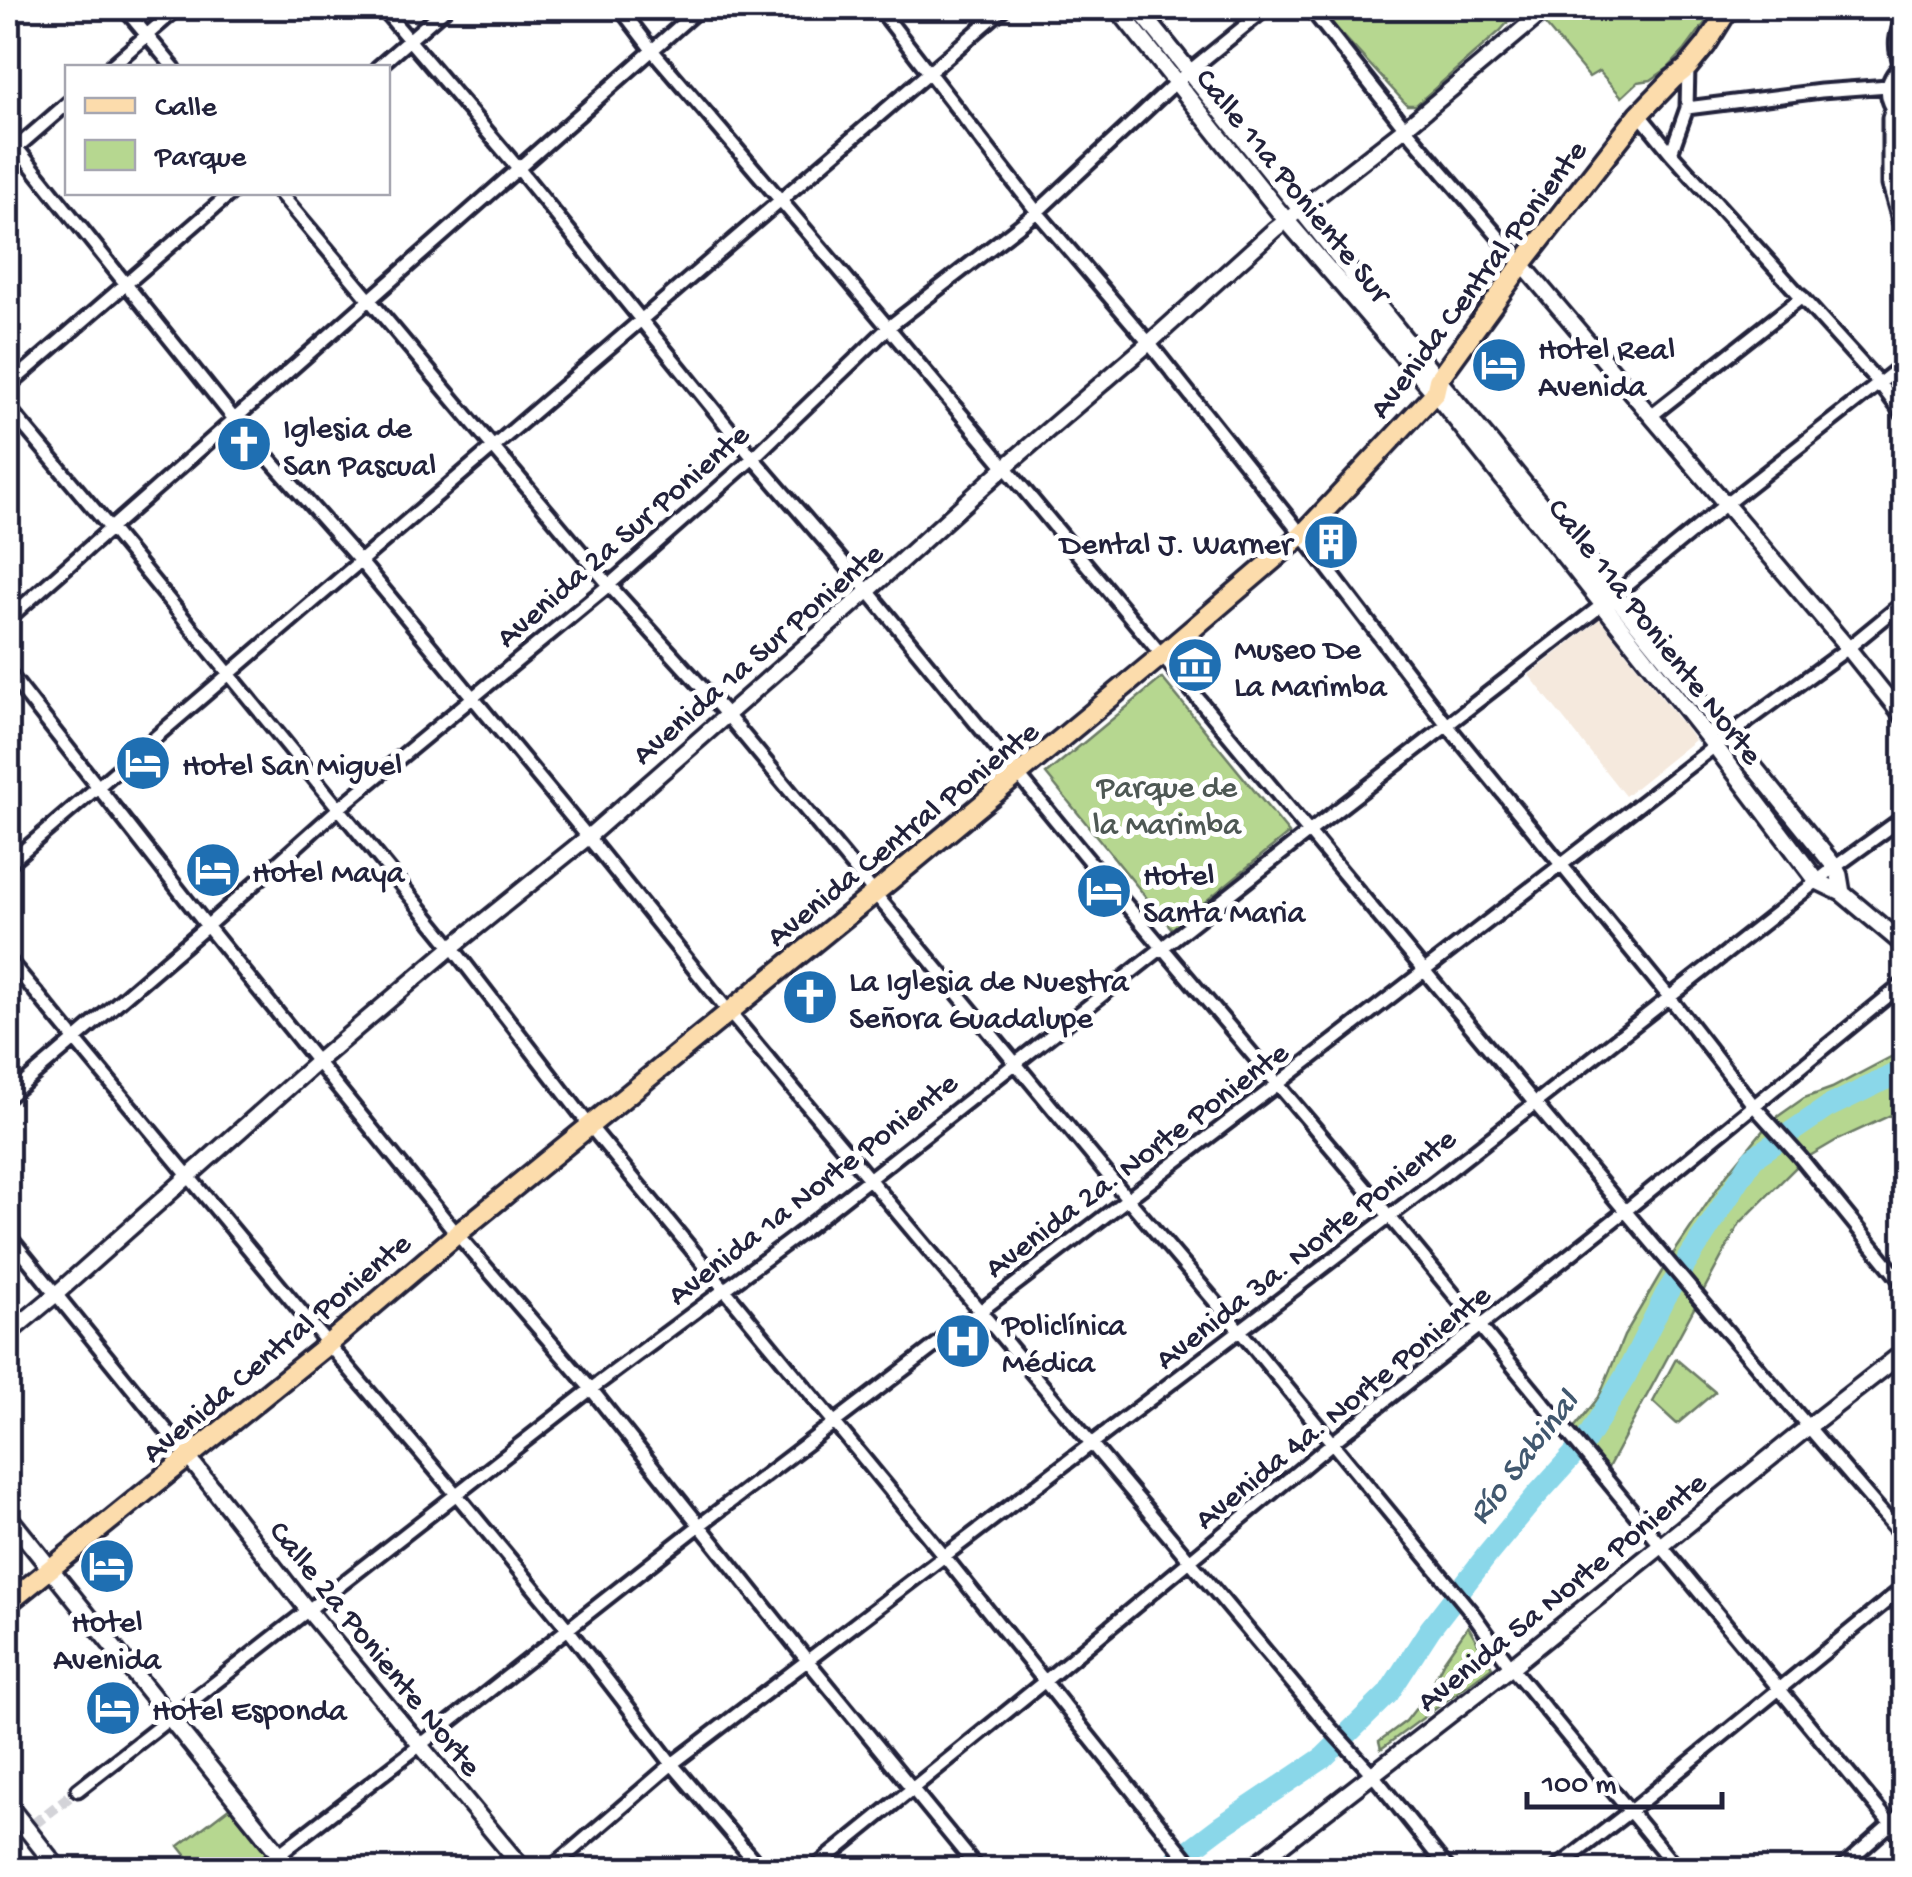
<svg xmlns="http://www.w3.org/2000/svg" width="1912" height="1877" font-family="'Gochi Hand',sans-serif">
<rect width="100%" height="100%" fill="#fff"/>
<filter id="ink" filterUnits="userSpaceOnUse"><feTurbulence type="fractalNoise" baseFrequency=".01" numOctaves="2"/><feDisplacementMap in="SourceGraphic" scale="20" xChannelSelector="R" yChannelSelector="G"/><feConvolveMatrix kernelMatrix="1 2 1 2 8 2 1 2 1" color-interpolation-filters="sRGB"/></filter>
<g filter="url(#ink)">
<path fill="#f5e9dd" d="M1600,619L1695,740L1625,796L1529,675Z"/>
<path fill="#b6d790" stroke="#6c7c66" stroke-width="2.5" d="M1318,8H1515L1508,22L1500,31L1416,105H1407Z
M1531,8H1716L1685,50L1668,68L1651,80L1638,82L1622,97L1599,71L1589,77Z
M1162,678L1289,833L1172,929L1046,774Z
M1904,1050V1109L1837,1140L1803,1160L1740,1223L1604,1475L1569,1434L1599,1397L1624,1336L1665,1266L1727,1174L1770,1122L1804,1098L1832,1088Z
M1676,1359L1715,1392L1677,1424L1653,1402Z
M1468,1626L1492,1667L1381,1749L1379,1741L1406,1721L1427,1694L1444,1661Z
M234,1804L270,1852L247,1869H197L179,1846Z"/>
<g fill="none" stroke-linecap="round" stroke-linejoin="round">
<path stroke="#8ad7e9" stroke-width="22" d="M1163,1870L1220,1827L1323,1758L1388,1694L1430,1629L1488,1554L1536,1496L1585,1442L1626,1375L1665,1296L1753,1158L1828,1107L1904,1070"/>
<path stroke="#d3d3d8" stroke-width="11" stroke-dasharray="11 5.5" stroke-linecap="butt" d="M8,1844L78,1790"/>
<g stroke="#22223b" stroke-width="19">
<path id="minor" d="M124,8L174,68
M382,8L518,168L753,458L868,591L1085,856L1389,1216L1904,1840
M620,8L652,50C1075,541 1480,1048 1904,1538
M879,8L1037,212L1149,343L1302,535L1448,726L1670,998L1754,1106L1800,1157L1904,1285
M1310,8L1405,128L1522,264
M1904,62C1881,83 1883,101 1904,122
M1901,65C1893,46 1896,34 1904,15
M109,68L178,8
M377,68L446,8
M1687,108L1821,91L1888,86
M1892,109L1889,118V185L1904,237
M1639,114L1671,153L1880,384L1904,416
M8,137L234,419L360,561L588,837L729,1012L1331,1729L1373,1775L1449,1870
M1671,153L1687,108L1688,67
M8,155L68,103
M279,192L609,585L727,715L1127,1198L1240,1331L1473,1614L1511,1667L1678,1870
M8,386L232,192
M8,407L110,528L452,947L590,1126L945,1557L1196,1870
M1651,416L1802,297
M8,619L700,8
M8,672L207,926L457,1234L591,1389L807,1660L979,1870
M8,864L1004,8
M8,959L328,1344L456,1494L567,1628L672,1764L762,1870
M8,1097L207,926L338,809L609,585L753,458L890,326L1037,212L1176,82L1267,8
M8,1235L189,1458
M78,1790L591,1389L803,1231L1309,832L1602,605L1726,504L1904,364
M258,1870L419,1746L700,1525L1278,1084L1729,735L1848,648L1904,602
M549,1870L672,1764L1450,1170L1835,867L1904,817
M812,1870L1045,1681L1332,1443L1624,1212L1904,983
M1554,1870L1629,1812L1904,1587
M1839,1870L1904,1812"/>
</g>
<g stroke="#22223b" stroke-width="21">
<path id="tertiary" d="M1522,264L1848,648L1904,718
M8,1334L55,1295L318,1061L452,947L588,837L868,591L1005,467L1149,343L1274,230L1405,128L1542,13
M189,1458L307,1609L524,1870"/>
</g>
<g stroke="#22223b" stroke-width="22">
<path id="secondary" d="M1117,8L1286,220L1435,393L1715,746L1817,881L1842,893L1904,945
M1138,8L1438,380L1491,443L1835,867L1839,875L1842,893
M8,1516L292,1870
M8,1805L59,1870
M1249,1870L1511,1667L1808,1427L1904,1352"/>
</g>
<g stroke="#22223b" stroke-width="25">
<path id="primary" d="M8,1603L328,1344L457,1234L875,893L1162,655L1302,535L1435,393L1438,380L1522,264L1639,114L1673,79L1688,67L1706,45L1729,8"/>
</g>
<use href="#minor" stroke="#fff" stroke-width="11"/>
<use href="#tertiary" stroke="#fff" stroke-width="14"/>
<use href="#secondary" stroke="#fff" stroke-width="15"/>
<use href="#primary" stroke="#fcdcac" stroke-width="18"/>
</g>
</g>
<defs>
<g id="hotel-disc" transform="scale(2.875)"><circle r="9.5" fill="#1f6fb2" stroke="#fff"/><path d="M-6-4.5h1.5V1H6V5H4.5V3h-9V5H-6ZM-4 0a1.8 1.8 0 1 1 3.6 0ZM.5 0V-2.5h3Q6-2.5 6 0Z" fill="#fff"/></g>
<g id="church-disc" transform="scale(2.875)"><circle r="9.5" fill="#1f6fb2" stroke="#fff"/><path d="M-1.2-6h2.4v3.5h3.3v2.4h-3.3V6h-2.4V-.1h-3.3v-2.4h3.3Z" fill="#fff"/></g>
<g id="building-disc" transform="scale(2.875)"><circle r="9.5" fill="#1f6fb2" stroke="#fff"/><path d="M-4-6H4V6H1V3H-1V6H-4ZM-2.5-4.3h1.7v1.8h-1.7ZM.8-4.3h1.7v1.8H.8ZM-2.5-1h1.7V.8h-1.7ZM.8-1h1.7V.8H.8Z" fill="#fff"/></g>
<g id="museum-disc" transform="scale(2.875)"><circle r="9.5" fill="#1f6fb2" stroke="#fff"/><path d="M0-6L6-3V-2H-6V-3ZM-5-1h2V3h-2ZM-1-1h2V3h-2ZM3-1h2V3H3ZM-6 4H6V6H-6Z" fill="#fff"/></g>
<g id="hospital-disc" transform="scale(2.875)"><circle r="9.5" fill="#1f6fb2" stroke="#fff"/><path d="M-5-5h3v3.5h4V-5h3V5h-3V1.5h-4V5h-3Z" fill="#fff"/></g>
</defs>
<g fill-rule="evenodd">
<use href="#hotel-disc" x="1499" y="365"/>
<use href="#church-disc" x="244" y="444"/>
<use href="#building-disc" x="1331" y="542"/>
<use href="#museum-disc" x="1195" y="665"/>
<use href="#hotel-disc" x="143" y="763"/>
<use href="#hotel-disc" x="213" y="870"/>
<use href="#hotel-disc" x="1104" y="891"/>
<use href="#church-disc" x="810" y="997"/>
<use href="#hospital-disc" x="963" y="1341"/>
<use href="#hotel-disc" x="107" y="1566"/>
<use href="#hotel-disc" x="113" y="1708"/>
</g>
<g text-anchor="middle" stroke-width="10" stroke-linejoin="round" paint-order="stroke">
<g font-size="32" fill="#22223b" stroke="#fff">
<text transform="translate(1295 184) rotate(51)" y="11">Calle 11a Poniente Sur</text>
<text transform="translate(1476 278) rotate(-53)" y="11">Avenida Central Poniente</text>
<text transform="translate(621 534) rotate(-41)" y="11">Avenida 2a Sur Poniente</text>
<text transform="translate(1657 630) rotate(52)" y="11">Calle 11a Poniente Norte</text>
<text transform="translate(756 652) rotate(-41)" y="11">Avenida 1a Sur Poniente</text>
<text transform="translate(901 832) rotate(-39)" y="11">Avenida Central Poniente</text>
<text transform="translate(1135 1158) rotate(-37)" y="11">Avenida 2a. Norte Poniente</text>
<text transform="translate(811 1187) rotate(-38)" y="11">Avenida 1a Norte Poniente</text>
<text transform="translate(1304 1247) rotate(-38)" y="11">Avenida 3a. Norte Poniente</text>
<text transform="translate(275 1346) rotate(-40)" y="11">Avenida Central Poniente</text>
<text transform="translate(1341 1405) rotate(-39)" y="11">Avenida 4a. Norte Poniente</text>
<text transform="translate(1560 1590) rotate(-39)" y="11">Avenida 5a Norte Poniente</text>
<text transform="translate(377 1647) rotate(51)" y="11">Calle 2a Poniente Norte</text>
</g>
<g font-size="32" fill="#22223b" stroke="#fff" text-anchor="start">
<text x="1538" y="358">Hotel Real<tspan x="1538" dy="37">Avenida</tspan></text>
<text x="283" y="437">Iglesia de<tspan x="283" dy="37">San Pascual</tspan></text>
<text x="1292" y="553" text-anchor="end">Dental J. Warner</text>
<text x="1234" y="658">Museo De<tspan x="1234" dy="37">La Marimba</tspan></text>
<text x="182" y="774">Hotel San Miguel</text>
<text x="252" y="881">Hotel Maya</text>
<text x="1143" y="884">Hotel<tspan x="1143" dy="37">Santa Maria</tspan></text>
<text x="849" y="990">La Iglesia de Nuestra<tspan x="849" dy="37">Señora Guadalupe</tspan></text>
<text x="1002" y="1334">Policlínica<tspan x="1002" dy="37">Médica</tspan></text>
<text x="107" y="1631" text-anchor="middle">Hotel<tspan x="107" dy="37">Avenida</tspan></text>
<text x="152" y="1719">Hotel Esponda</text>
</g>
<g font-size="32" fill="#4e5854" stroke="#fff">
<text x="1167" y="796">Parque de<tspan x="1167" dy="37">la Marimba</tspan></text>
</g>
<g font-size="35" font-style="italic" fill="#41586f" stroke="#fff">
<text transform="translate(1521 1456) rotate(-52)" y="12">Río Sabinal</text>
</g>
</g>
<rect width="1912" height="1877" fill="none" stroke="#fff" stroke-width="40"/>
<rect x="20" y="20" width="1872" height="1837" fill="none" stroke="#22223b" stroke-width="4" filter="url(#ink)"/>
<rect x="65" y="65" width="325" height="130" fill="#ffffff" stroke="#a7a7b1" stroke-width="2.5"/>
<rect x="85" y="98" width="50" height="15" fill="#fcdcac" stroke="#a7a7b1" stroke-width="2.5"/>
<text x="155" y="115" font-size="30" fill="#22223b">Calle</text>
<rect x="85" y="140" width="50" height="30" fill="#b6d790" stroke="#a7a7b1" stroke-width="2.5"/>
<text x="155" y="165" font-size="30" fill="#22223b">Parque</text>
<path d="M1527 1792v15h195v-15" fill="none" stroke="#22223b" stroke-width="5"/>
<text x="1542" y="1792" font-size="30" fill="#22223b" stroke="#ffffff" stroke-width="8" paint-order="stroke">100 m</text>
</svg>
